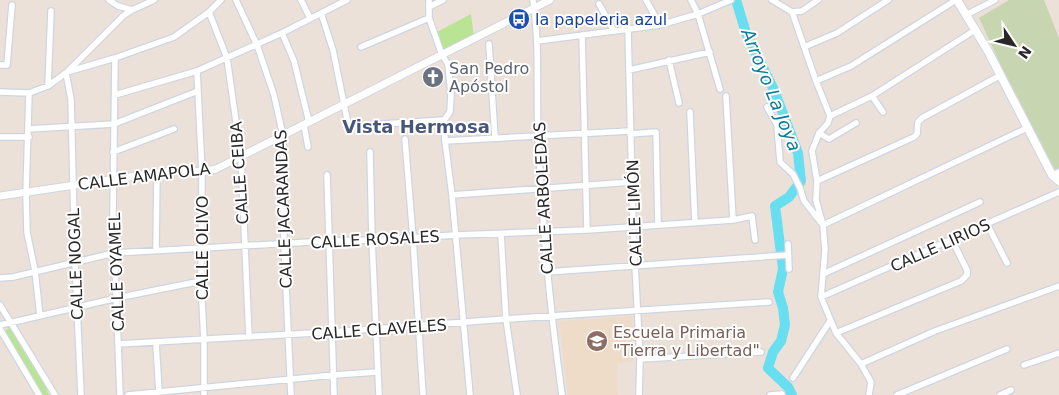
<svg xmlns="http://www.w3.org/2000/svg" width="1059" height="395" font-family="'DejaVu Sans',sans-serif">
<rect width="100%" height="100%" fill="#ebe1d9"/>
<path fill="#eedcc8" d="M632,316L634,361L617,363L618,395H568L559,321Z"/>
<path fill="#b9e493" d="M471,14L474,38L439,55L437,32Z
M9,328L12,330L43,380L49,395H43L5,331Z"/>
<path fill="#c7d5b0" d="M1009,0H1044L1059,38V168L1055,170L999,61L979,18Z"/>
<g fill="none" stroke-linecap="round" stroke-linejoin="round">
<path stroke="#68dff1" stroke-width="10" d="M736,0L746,33L774,90L798,153L801,181L789,197L775,206L783,269L778,292L783,308L785,325L781,341L773,352L768,368L788,387L792,395"/>
<g stroke="#ced5e2" stroke-width="8">
<path id="minor" d="M109,0L118,6L132,10
M236,0L257,45L274,95L283,136L284,244L291,395
M301,0L310,18
M429,0V18L442,55L448,64L451,94L450,112L444,120L445,141L452,195L470,395
M533,0C540,45 536,91 538,137C542,224 550,309 562,395
M646,0L660,25
M691,0L698,14L720,89
M772,0L792,12L802,11L818,0
M599,4L614,31
M429,7L443,0
M209,12L227,58L241,157L249,337
M792,12L816,81L830,116L828,123L819,133L812,151L817,181L816,200L823,225L825,250L821,297L836,333L861,364L871,382L869,395
M321,13L333,50L348,124L352,126L444,120
M966,15L995,0
M628,30L633,226L640,359L639,395
M282,33L294,61L309,122
M582,35L587,230
M537,41L660,25L698,14L731,0
M489,44L495,138
M361,47L429,18
M804,47L837,33L888,0
M115,58L113,214L120,395
M669,60L679,103
M0,65H7L12,5
M69,70L123,16L132,10L154,0
M629,70L710,52
M197,71L202,172L201,281L204,340V395
M66,73L71,99L75,263L81,395
M816,81L851,66L956,0
M48,86L51,11
M0,92L29,93L48,86L67,72L115,58L174,37L209,12L221,0
M29,93L26,193L27,232L35,271L40,316
M115,95L197,71L282,33L347,0
M726,96L733,220
M872,96L883,112
M767,107L777,125L780,162L793,174L800,188L804,201L823,225L1027,128
M690,112L695,223
M830,116L872,96L975,30
M304,125L308,147
M28,129L114,124L198,91
M819,133L829,139L856,123
M630,134L656,132L658,224
M0,137H29
M405,139L413,238L423,395
M445,141L630,131
M113,152L174,129
M370,152L372,240L379,395
M327,175L334,395
M1052,175L1059,172
M817,181L914,137L917,134L918,122L922,118L1001,75
M452,195L632,182
M987,224L1007,263
M501,234L506,319L517,395
M788,244L789,269
M156,250L157,173
M547,272L788,255
M823,274L980,202
M0,278L13,277L114,253L328,241L372,240L456,235L587,230L733,220L752,216L755,240
M821,297L1059,192
M0,305L55,395
M0,325L117,298L201,281
M0,329L39,395
M836,333L961,281L967,275V270L952,240
M156,343L159,392
M118,344L332,332L506,319L769,302
M640,359L761,352
M861,364L935,331L1059,286
M1024,365L1059,353
M793,378L830,321
M128,395L334,375L377,372
M770,395L782,394
M897,395L1007,349
M1000,395L1011,390"/>
</g>
<g stroke="#ced5e2" stroke-width="9">
<path id="tertiary" d="M0,196L157,173L182,170L202,172L216,169L550,0"/>
</g>
<g stroke="#ced5e2" stroke-width="10">
<path id="secondary" d="M957,0L988,51L1052,175L1059,181"/>
</g>
<use href="#minor" stroke="#fff" stroke-width="5.5"/>
<use href="#tertiary" stroke="#fff" stroke-width="7"/>
<use href="#secondary" stroke="#fff" stroke-width="8"/>
</g>
<defs>
<g id="bus-disc" transform="scale(1.125)"><circle r="9.5" fill="#1a4fb4" stroke="#fff"/><path d="M-5-6H5V4H4V6H2V4H-2V6H-4V4H-5ZM-3.5-4V0h7V-4ZM-3.5 1.2v1.5H-2V1.2ZM2 1.2v1.5H3.5V1.2Z" fill="#fff"/></g>
<g id="church-disc" transform="scale(1.125)"><circle r="9.5" fill="#6b7280" stroke="#fff"/><path d="M-1.2-6h2.4v3.5h3.3v2.4h-3.3V6h-2.4V-.1h-3.3v-2.4h3.3Z" fill="#fff"/></g>
<g id="school-disc" transform="scale(1.125)"><circle r="9.5" fill="#8d6e63" stroke="#fff"/><path d="M0-5L7-2L0 1L-7-2ZM-4 1L0 2.5L4 1V4Q0 6-4 4Z" fill="#fff"/></g>
</defs>
<g fill-rule="evenodd">
<use href="#bus-disc" x="519" y="19"/>
<use href="#church-disc" x="433" y="77"/>
<use href="#school-disc" x="597" y="341"/>
</g>
<g text-anchor="middle" stroke-width="4" stroke-linejoin="round" paint-order="stroke">
<g font-size="16" fill="#164399" stroke="#fff" text-anchor="start">
<text x="535" y="25">la papeleria azul</text>
</g>
<g font-size="16" fill="#5b616d" stroke="#fff" text-anchor="start">
<text x="449" y="74">San Pedro<tspan x="449" dy="18">Apóstol</tspan></text>
</g>
<g font-size="16" fill="#282828" stroke="#fff">
<text transform="translate(239 173) rotate(-94)" y="6">CALLE CEIBA</text>
<text transform="translate(144 176) rotate(-7)" y="6">CALLE AMAPOLA</text>
<text transform="translate(543 198) rotate(-93)" y="6">CALLE ARBOLEDAS</text>
<text transform="translate(283 209) rotate(-92)" y="6">CALLE JACARANDAS</text>
<text transform="translate(634 213) rotate(-92)" y="6">CALLE LIMÓN</text>
<text transform="translate(375 239) rotate(-3)" y="6">CALLE ROSALES</text>
<text transform="translate(940 245) rotate(-24)" y="6">CALLE LIRIOS</text>
<text transform="translate(202 248) rotate(-90)" y="6">CALLE OLIVO</text>
<text transform="translate(75 264) rotate(-92)" y="6">CALLE NOGAL</text>
<text transform="translate(116 272) rotate(-92)" y="6">CALLE OYAMEL</text>
<text transform="translate(379 329) rotate(-4)" y="6">CALLE CLAVELES</text>
</g>
<g font-size="16" fill="#785e54" stroke="#fff" text-anchor="start">
<text x="613" y="338">Escuela Primaria<tspan x="613" dy="18">"Tierra y Libertad"</tspan></text>
</g>
<g font-size="18" font-style="italic" fill="#0a7c9a" stroke="#fff">
<text transform="translate(771 90) rotate(68)" y="6">Arroyo La Joya</text>
</g>
<g font-size="18" font-weight="bold" fill="#485779" stroke="#fff">
<text x="416" y="133">Vista Hermosa</text>
</g>
</g>
<g transform="translate(1014 45) rotate(125)" stroke="#ffffff" stroke-width="4" paint-order="stroke">
<path d="M0-4L9 19L0 12L-9 19Z" fill="#282828"/>
<text y="-8" font-size="14" font-weight="bold" text-anchor="middle" fill="#282828">N</text>
</g>
</svg>
